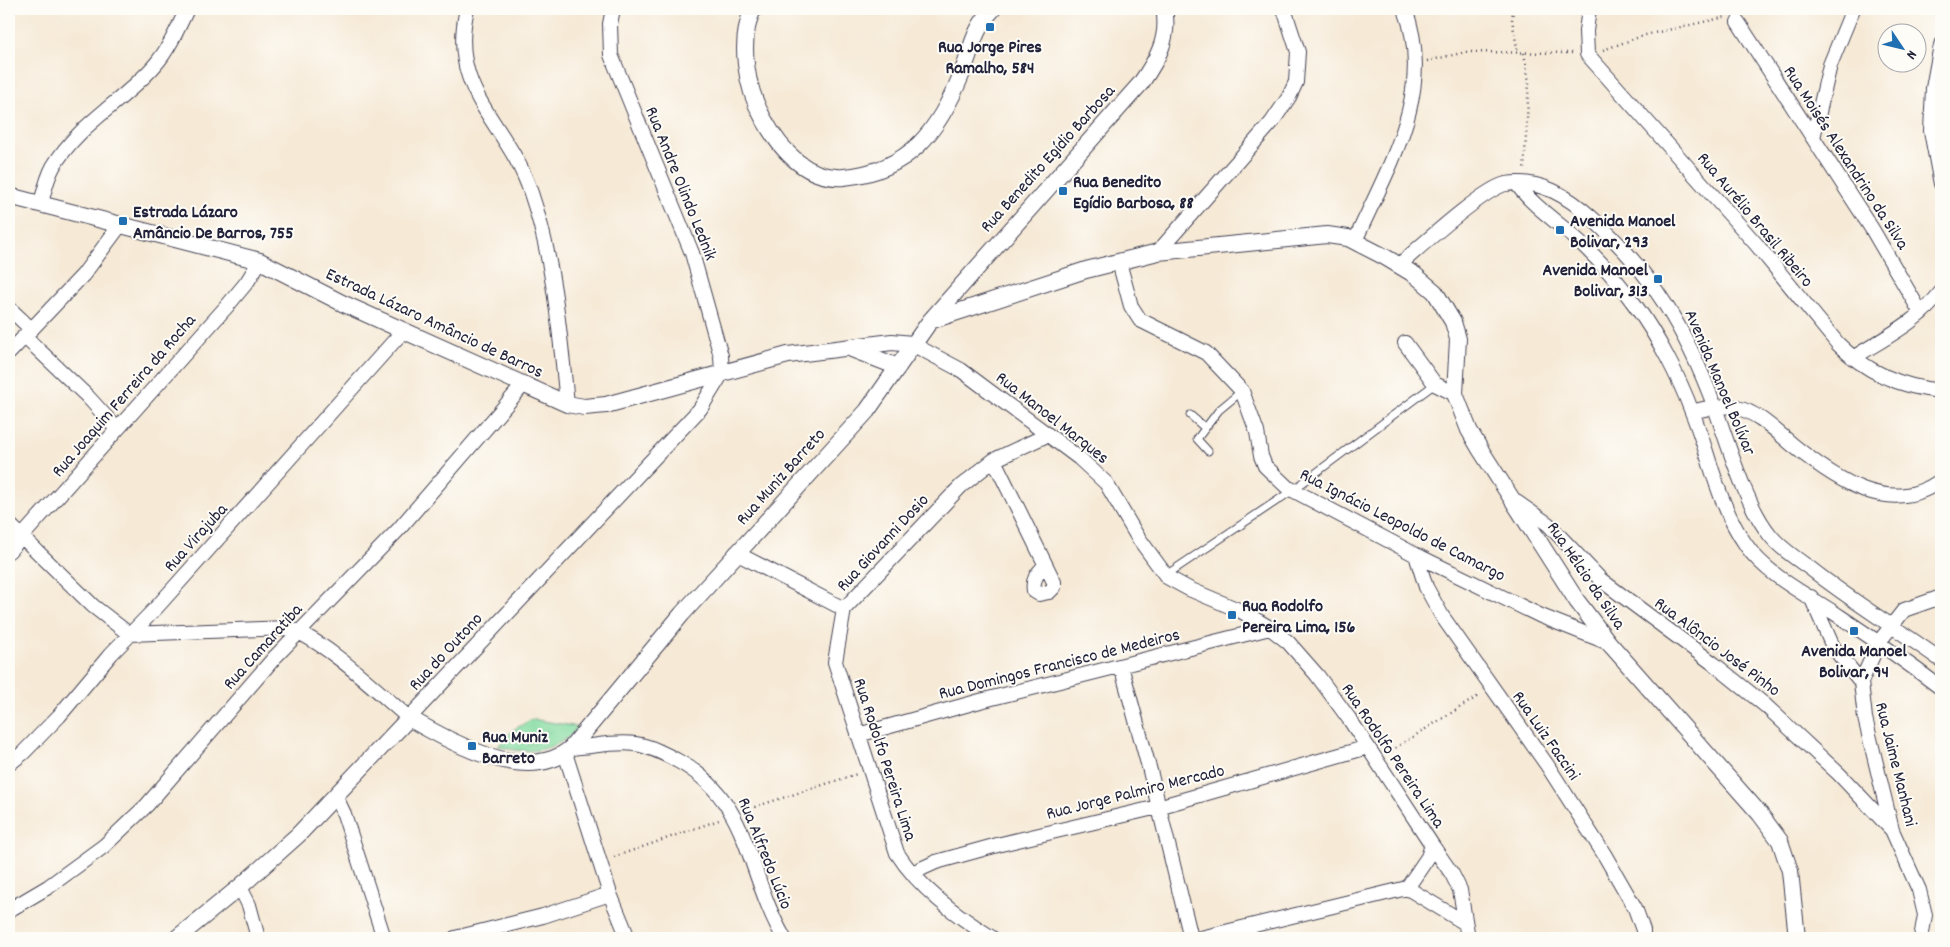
<svg xmlns="http://www.w3.org/2000/svg" width="1950" height="947" font-family="Dekko,sans-serif">
<defs>
<pattern id="grass-tufts" width="24" height="20" patternUnits="userSpaceOnUse" patternTransform="scale(1.25)"><rect width="24" height="20" fill="#84dca1"/><path d="M3 7l-1-3M5 7V3M7 7l1-3M15 17l-1-3M17 17v-4M19 17l1-3" fill="none" stroke="#72bc8c"/></pattern>
</defs>
<rect width="100%" height="100%" fill="#fdfcf7"/>
<filter id="ink" filterUnits="userSpaceOnUse"><feTurbulence type="fractalNoise" baseFrequency=".02" numOctaves="2"/><feDisplacementMap in="SourceGraphic" scale="10" xChannelSelector="R" yChannelSelector="G"/><feConvolveMatrix kernelMatrix="1 2 1 2 8 2 1 2 1" color-interpolation-filters="sRGB"/></filter>
<filter id="wash" filterUnits="userSpaceOnUse"><feTurbulence type="fractalNoise" baseFrequency=".0096" numOctaves="4" result="noise"/><feDisplacementMap in="SourceGraphic" scale="20" xChannelSelector="R" yChannelSelector="G"/><feGaussianBlur stdDeviation="1.12" result="paint"/><feColorMatrix in="noise" values="0 0 0 0 0 0 0 0 0 0 0 0 0 0 0 0 0 1.4 0 .05"/><feComposite in="paint" operator="in"/></filter>
<g filter="url(#wash)">
<rect width="100%" height="100%" fill="#f6e9d6"/>
<path fill="url(#grass-tufts)" stroke="#537f6e" d="M532,719L579,727C558,751 527,756 498,746L513,730Z"/>
</g>
<g filter="url(#ink)">
<g fill="none" stroke-linecap="round" stroke-linejoin="round">
<g stroke="#424052" stroke-width="9">
<path id="service" d="M1190,415L1205,428
M1208,451L1197,439L1219,410L1242,391
M1166,575L1293,490L1435,384"/>
</g>
<g stroke="#424052" stroke-width="16">
<path id="minor" d="M467,9C447,93 508,122 531,193C554,260 560,333 567,404
M1589,9L1586,31L1587,54L1756,244L1838,344C1867,373 1901,387 1941,391
M1738,22L1872,229L1921,313
M1941,45L1933,88L1931,131L1941,184
M1813,138L1830,65L1853,9
M1517,184C1535,209 1561,224 1583,245C1602,263 1620,284 1635,305C1657,335 1679,377 1692,412C1710,456 1718,505 1746,545C1766,575 1809,596 1839,616C1874,639 1908,663 1941,688
M41,203C44,192 47,178 53,167C78,124 123,102 155,65C169,49 178,28 187,9
M1355,241C1388,167 1436,92 1405,9
M1158,252L1272,122L1289,97L1296,82L1298,52L1284,9
M1119,262L1131,306L1140,320L1206,353L1242,391L1257,432L1261,456L1265,466L1287,487L1416,555L1541,616L1609,643
M1399,265C1419,248 1484,188 1506,184C1540,178 1569,197 1593,219C1652,273 1686,330 1714,405C1728,443 1745,504 1770,535C1781,549 1797,559 1811,569C1853,602 1898,629 1941,660
M9,308L31,329
M24,336L88,397L117,429
M1405,343L1435,384L1455,394
M912,344L961,370L1079,458L1106,483L1137,536L1167,577L1189,589L1241,611L1270,628L1288,642L1317,675L1350,720L1432,845L1428,857L1407,888L1201,938
M9,353L83,275L121,224
M1853,358C1884,338 1918,322 1941,292
M1692,412C1707,408 1722,404 1737,408C1758,412 1778,433 1794,446C1835,479 1891,518 1941,480
M994,460L1054,582V587L1049,592L1039,594L1034,591C1032,580 1037,573 1045,566
M1515,501L1548,524L1601,580L1714,664L1766,706L1839,774L1892,830
M9,524L93,606L129,634L287,628C323,638 379,693 409,718L700,409L722,373L721,356L692,253L611,55L610,24L613,9
M9,551L228,305L247,282L260,261
M736,553L844,609L961,486L994,460L1047,435
M1416,555L1426,587L1442,616L1547,765L1604,854L1635,908L1643,930V938
M1811,597L1833,647L1861,682L1865,718L1892,830L1919,890L1925,915L1921,938
M844,609L835,662L897,853C920,889 956,915 992,938
M1121,666L1150,771L1191,938
M1861,682L1879,642L1904,610L1941,597
M858,735L980,701L1270,628
M571,748C592,747 615,741 635,744C650,746 665,754 678,761C751,800 746,873 784,938
M565,753L610,894L628,938
M9,764L23,753L59,716L111,654L156,608L404,330
M336,797L344,814L384,938
M1432,845L1452,874L1460,890L1468,938
M912,873L936,862L1001,844L1158,807L1368,747
M240,887L249,905L258,938
M1407,888L1465,923
M9,910L48,887L104,846L147,805L275,657L399,529L524,384
M455,938L543,916L610,894"/>
</g>
<g stroke="#424052" stroke-width="18">
<path id="tertiary" d="M753,9C738,42 746,87 763,118C780,149 806,180 844,177C910,171 939,130 962,73C972,49 973,30 993,9
M9,196L260,261L342,303L567,404L584,407L606,405L788,355L892,342L912,344
M930,321L1086,270L1158,252L1327,235L1348,238L1385,257L1415,275L1435,292L1453,322L1458,339L1455,394L1469,430L1480,449L1577,601L1609,643L1760,814L1780,841L1790,871L1797,938
M852,349L898,367
M177,938L241,886L298,835L409,718C450,742 528,786 571,748L682,614L867,411L930,321L1141,83C1157,60 1170,38 1164,9"/>
</g>
<path stroke="#424052" stroke-width="2.5" stroke-dasharray="1 4" stroke-linecap="butt" d="M1513,9L1512,20L1518,53
M1603,50L1645,35L1726,17
M1524,53L1529,82L1524,171
M1427,61L1466,52L1573,53
M1387,753L1480,695
M745,810L857,774
M614,857L719,820"/>
<use href="#service" stroke="#fff" stroke-width="7"/>
<use href="#minor" stroke="#fff" stroke-width="14"/>
<use href="#tertiary" stroke="#fff" stroke-width="16"/>
</g>
</g>
<g fill="#1f6fb2" stroke="#fdfcf7" stroke-width="2">
<rect x="985" y="22" width="10" height="10" rx="2.5"/>
<rect x="1058" y="186" width="10" height="10" rx="2.5"/>
<rect x="118" y="216" width="10" height="10" rx="2.5"/>
<rect x="1555" y="225" width="10" height="10" rx="2.5"/>
<rect x="1653" y="274" width="10" height="10" rx="2.5"/>
<rect x="1227" y="610" width="10" height="10" rx="2.5"/>
<rect x="1849" y="626" width="10" height="10" rx="2.5"/>
<rect x="467" y="741" width="10" height="10" rx="2.5"/>
</g>
<g text-anchor="middle" stroke-width="4" stroke-linejoin="round" paint-order="stroke">
<g font-size="18" font-weight="bold" fill="#22223b" stroke="#fdfcf7" text-anchor="start">
<text x="990" y="52" text-anchor="middle">Rua Jorge Pires<tspan x="990" dy="21">Ramalho, 584</tspan></text>
<text x="1073" y="187">Rua Benedito<tspan x="1073" dy="21">Egídio Barbosa, 88</tspan></text>
<text x="133" y="217">Estrada Lázaro<tspan x="133" dy="21">Amâncio De Barros, 755</tspan></text>
<text x="1570" y="226">Avenida Manoel<tspan x="1570" dy="21">Bolivar, 293</tspan></text>
<text x="1648" y="275" text-anchor="end">Avenida Manoel<tspan x="1648" dy="21">Bolivar, 313</tspan></text>
<text x="1242" y="611">Rua Rodolfo<tspan x="1242" dy="21">Pereira Lima, 156</tspan></text>
<text x="1854" y="656" text-anchor="middle">Avenida Manoel<tspan x="1854" dy="21">Bolivar, 94</tspan></text>
<text x="482" y="742">Rua Muniz<tspan x="482" dy="21">Barreto</tspan></text>
</g>
<g font-size="18" fill="#22223b" stroke="#fdfcf7">
<text transform="translate(1847 157) rotate(57)" y="6">Rua Moisés Alexandrino da Silva</text>
<text transform="translate(1047 158) rotate(-48)" y="6">Rua Benedito Egídio Barbosa</text>
<text transform="translate(682 183) rotate(68)" y="6">Rua Andre Olindo Lednik</text>
<text transform="translate(1756 219) rotate(50)" y="6">Rua Aurélio Brasil Ribeiro</text>
<text transform="translate(435 322) rotate(25)" y="6">Estrada Lázaro Amâncio de Barros</text>
<text transform="translate(1721 382) rotate(67)" y="6">Avenida Manoel Bolívar</text>
<text transform="translate(123 395) rotate(-49)" y="6">Rua Joaquim Ferreira da Rocha</text>
<text transform="translate(1053 417) rotate(38)" y="6">Rua Manoel Marques</text>
<text transform="translate(780 476) rotate(-48)" y="6">Rua Muniz Barreto</text>
<text transform="translate(1403 524) rotate(27)" y="6">Rua Ignácio Leopoldo de Camargo</text>
<text transform="translate(195 537) rotate(-48)" y="6">Rua Virajuba</text>
<text transform="translate(882 542) rotate(-47)" y="6">Rua Giovanni Dosio</text>
<text transform="translate(1587 575) rotate(56)" y="6">Rua Hélcio da Silva</text>
<text transform="translate(262 646) rotate(-48)" y="6">Rua Camaratiba</text>
<text transform="translate(1718 646) rotate(37)" y="6">Rua Alôncio José Pinho</text>
<text transform="translate(445 651) rotate(-47)" y="6">Rua do Outono</text>
<text transform="translate(1059 663) rotate(-14)" y="6">Rua Domingos Francisco de Medeiros</text>
<text transform="translate(1547 735) rotate(55)" y="6">Rua Luiz Faccini</text>
<text transform="translate(1394 755) rotate(56)" y="6">Rua Rodolfo Pereira Lima</text>
<text transform="translate(886 759) rotate(72)" y="6">Rua Rodolfo Pereira Lima</text>
<text transform="translate(1897 764) rotate(76)" y="6">Rua Jaime Manhani</text>
<text transform="translate(1135 791) rotate(-14)" y="6">Rua Jorge Palmiro Mercado</text>
<text transform="translate(766 853) rotate(68)" y="6">Rua Alfredo Lúcio</text>
</g>
</g>
<rect width="1950" height="947" fill="none" stroke="#fdfcf7" stroke-width="30"/>
<g transform="translate(1902 48) rotate(125)"><circle r="24" fill="#fdfcf7" stroke="#a5a5ac"/>
<path d="M0-4L9 19L0 12L-9 19Z" fill="#1f6fb2"/>
<text y="-8" font-size="14" font-weight="bold" text-anchor="middle" fill="#22223b">N</text>
</g>
</svg>
